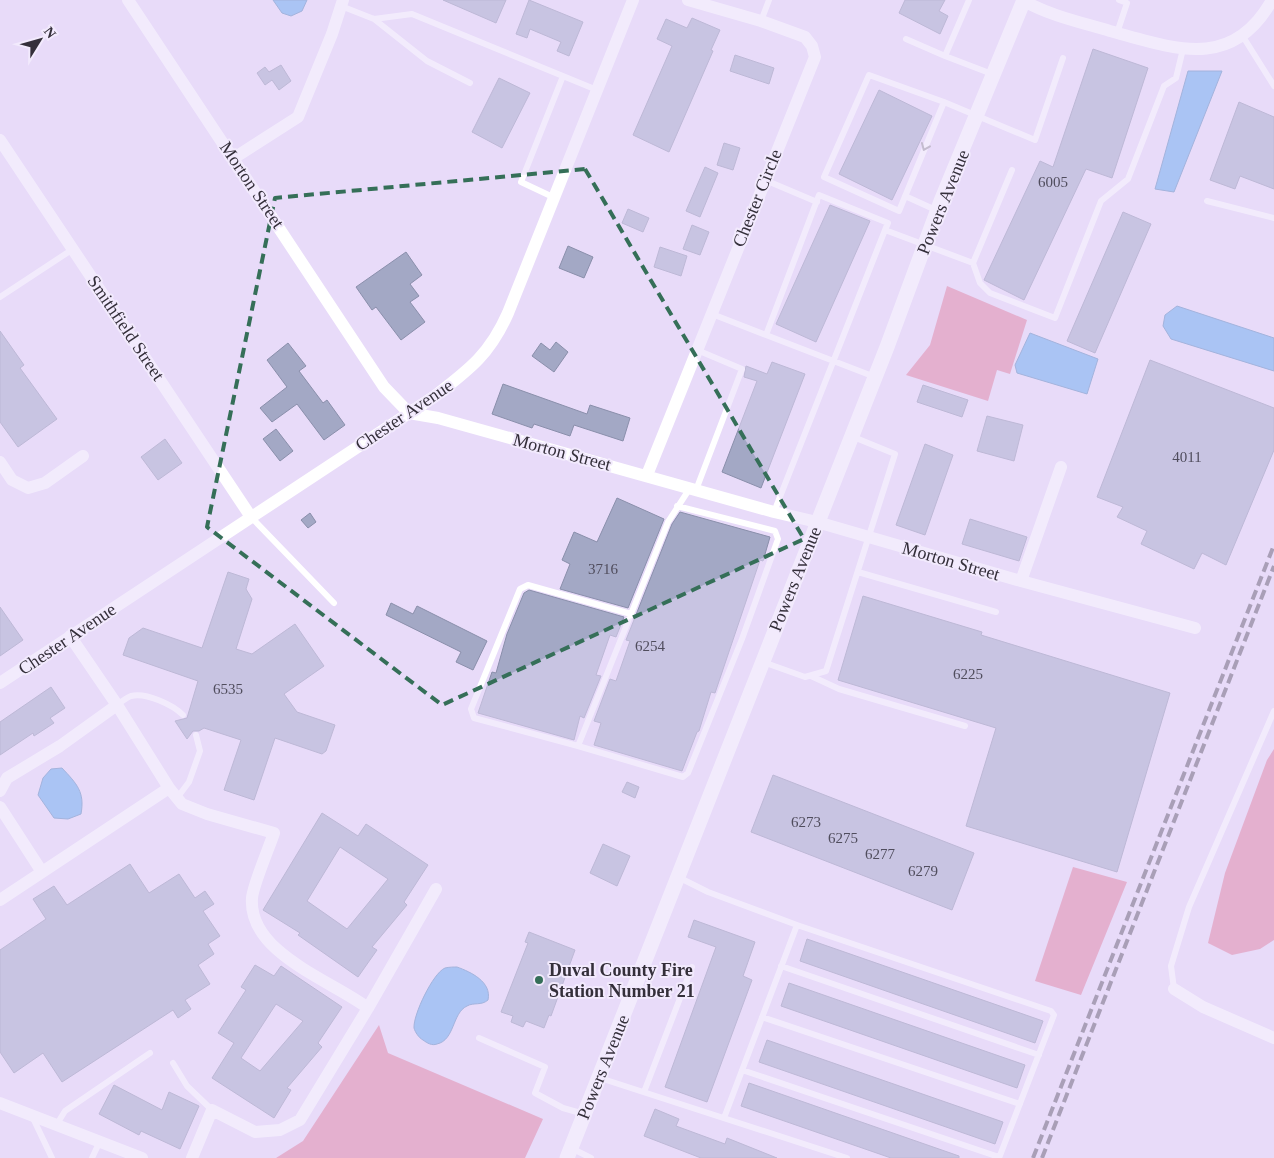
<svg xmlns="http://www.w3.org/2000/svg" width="1274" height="1158" font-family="'Times New Roman',serif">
<rect width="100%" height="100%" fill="#e8dbf9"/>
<path fill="#e07d9c" d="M947,286L1027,320L1010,374L997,370L988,401L906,375L930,345Z
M1274,749V940L1260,949L1232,955L1208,943L1225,873L1267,760Z
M1073,867L1127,882L1081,995L1035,981Z
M379,1025L388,1053L543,1119L525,1158H276L303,1141Z"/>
<path fill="#5fa8ee" stroke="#5284b8" d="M273,0H307L302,11L291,16L282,13Z
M1188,71H1222L1174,192L1155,189Z
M1177,306L1274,338V371L1171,339L1163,326L1165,315Z
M1030,333L1098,359L1087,394L1017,373L1015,365Z
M62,768C77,784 85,792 81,814L68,819L54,818L38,795L43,778L51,769Z
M457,967C471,972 492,982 488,1000C481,1006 474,1002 467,1006C452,1013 455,1040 437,1044C432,1046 427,1043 423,1040C419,1038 415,1032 414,1028C413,1015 433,973 445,968C449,967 454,967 457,967Z"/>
<path fill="#a3a8c5" stroke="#8a8fab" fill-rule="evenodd" d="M443,0H506L496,23Z
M529,0L583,22L569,56L557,51L561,42L530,29L527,38L516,34Z
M905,0H945L939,11L948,16L940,34L899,13Z
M692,18L720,30L711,50L713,51L669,152L633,135L672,46L657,39L666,19L687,28Z
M1093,49L1148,68L1112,178L1086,169L1024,300L984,280L1040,161L1053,167Z
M735,55L774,68L769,84L730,71Z
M281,65L291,81L279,90L272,80L265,85L257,73L265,67L269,72Z
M499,78L530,93L502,148L472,132Z
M879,90L932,116L892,200L839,174Z
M1239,102L1274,117V189L1240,176L1235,189L1210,180Z
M724,143L740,148L733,170L717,165Z
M705,167L718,173L700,217L686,211Z
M830,205L870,221L816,342L776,324Z
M628,209L649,218L643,232L622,223Z
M1123,212L1151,224L1095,353L1067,341Z
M692,225L709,232L700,255L683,249Z
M568,246L593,257L584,278L559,268Z
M660,247L687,256L681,276L654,267Z
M406,252L422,275L410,284L419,296L410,302L425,322L401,340L376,307L372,310L356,287Z
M0,331L24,365L20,368L57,419L18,447L0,422Z
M556,342L568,352L554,372L532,356L541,343L550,350Z
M288,343L306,366L299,371L323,403L327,400L345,425L324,440L297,404L272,422L260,408L287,387L267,360Z
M1150,360L1274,408V450L1226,565L1202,553L1194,569L1141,544L1147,531L1117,517L1123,507L1097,497Z
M772,362L805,374L761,488L722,472L757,381L744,377L746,366L767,374Z
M503,384L587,414L590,405L630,418L623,441L574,425L570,436L534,424L532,428L492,414Z
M923,385L968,400L962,417L917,402Z
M987,416L1023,425L1014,461L977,451Z
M276,429L293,451L280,461L263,439Z
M165,439L182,463L158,480L141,457Z
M925,444L953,455L925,535L896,525Z
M617,498L664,519L628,608L560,589L570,564L562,560L574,532L597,542Z
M680,512L770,537L763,561L760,560L715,693L711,692L699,731L697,732L682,771L594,745L601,723L594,721L610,679L616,681L630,641L626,640L672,524Z
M310,513L316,522L308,528L301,520Z
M970,519L1027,537L1019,561L962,544Z
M228,572L249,579L246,589L252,599L236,649L252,654L295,624L324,666L284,694L297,712L335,725L326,751L322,754L275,738L254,800L224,790L241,740L204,728L199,731H193L187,739L175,721L187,718L198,681L123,655L129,638L143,628L202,648Z
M529,590L624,617L616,637L610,635L596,675L601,676L584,718L580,716L574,740L478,713L492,672L496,673L507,634L524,593Z
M863,596L982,632L981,635L1170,693L1117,872L966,826L996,728L838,680Z
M391,603L413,614L417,606L487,641L473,670L456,662L461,652L386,615Z
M0,607L23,640L0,656Z
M51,687L65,708L50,718L54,723L34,736L33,733L0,755V722Z
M773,775L974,853L952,910L751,832Z
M627,782L639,787L635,798L622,792Z
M322,813L358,836L366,824L428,865L404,902L407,905L372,947L377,950L358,977L298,935L300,933L263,910ZM340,847L388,879L347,929L307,901Z
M603,844L630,856L617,886L590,873Z
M130,864L149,893L179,874L195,898L205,891L214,904L203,911L220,936L208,944L214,954L198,965L210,984L185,1000L191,1009L178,1018L173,1010L62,1082L43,1053L14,1073L0,1052V950L46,919L33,899L54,886L67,905Z
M694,920L755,942L743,976L752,980L707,1102L665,1087L716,947L688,937Z
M529,932L575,950L551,1016L549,1015L544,1028L526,1021L523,1027L511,1022L513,1016L501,1012L528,943L525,942Z
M807,939L1043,1021L1035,1043L800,961Z
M255,965L274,976L281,966L342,1007L318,1043L322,1047L287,1088L291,1090L274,1118L212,1078L234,1043L218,1033L246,990L241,987ZM276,1004L303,1021L260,1071L241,1058Z
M789,983L1025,1065L1017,1088L781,1006Z
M767,1040L1003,1122L995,1144L759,1062Z
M749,1083L959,1156V1158H891L741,1106Z
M114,1085L162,1110L169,1092L199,1106L180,1149L141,1131L139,1135L99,1114Z
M655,1109L679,1119L676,1126L725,1144L727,1138L777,1158H701L644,1136Z"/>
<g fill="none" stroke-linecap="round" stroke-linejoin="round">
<path stroke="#fff" stroke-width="6" d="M969,0L945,56L992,74
M341,6L374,19L412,14L597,90
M374,19L427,61L470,83
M761,21L769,0
M1117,33L1127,3L1119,0
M1242,35L1274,86
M906,39L945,56
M944,102L899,211L824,177L869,75L944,102L1035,140L1063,58
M765,180L817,202
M905,196L938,211
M555,198L521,182L563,76
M1207,201L1274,218
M973,263L1012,170
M0,297L73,249
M712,314L766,335
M875,377L766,335L819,195L888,223L885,230
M696,490L742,369L697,350
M677,506L775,531L778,539L742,639L688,773L683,777L578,746L668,522L690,488
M774,512L885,230L973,263L980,283L990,293L1055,318L1101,201L1128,179L1164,86L1176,78L1183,49
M251,517L334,603
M858,572L996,612
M763,662L805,677L826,671L895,454L851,436
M811,676L839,689L965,726
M117,705C121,702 126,698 131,696C146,692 173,705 183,715
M578,746L474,718L471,709L520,589L528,585L631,614
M177,798L189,782L200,751L196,735
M678,877L708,892L797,925
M781,966L1039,1055
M1174,989L1171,966L1189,907L1274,711
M762,1017L1020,1104
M479,1038L545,1067L535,1093L563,1108L584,1114
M173,1063L187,1086L212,1110
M742,1070L999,1157
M600,1078L847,1158
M644,1092L692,967
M32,1116L52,1158
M724,1118L797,925L1051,1011L1054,1015L999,1158
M57,1124L65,1111L150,1053
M571,1148L591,1158
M92,1158L100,1141"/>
<path stroke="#fff" stroke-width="12" d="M128,0L384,387L409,413L438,418L774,512L817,522L1021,581L1195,628
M1024,1C1051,16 1080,22 1110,31C1173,48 1232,72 1272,0
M0,140L251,517
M234,158L298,117L332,34L343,0
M0,462L12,480L28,488L45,483L83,456
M647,475L815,57L812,46L805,37L761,21L688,0
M1021,581L1061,467
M70,636L117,705
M0,683L435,396C470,369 490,354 508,313L633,0
M0,791L7,778L60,746L117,705L169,788
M0,807L42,872
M0,900L169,788L182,804L207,814L274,833C269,848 253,885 252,898C248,953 331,980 368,1008L300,1120L280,1130L255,1132L212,1110L192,1158
M1174,989L1203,1007L1274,1038
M368,1008L436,889
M0,1103L142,1158"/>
<path stroke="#fff" stroke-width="15" d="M567,1158L887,347L941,201L1024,0"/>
<path stroke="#5d5766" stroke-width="4" stroke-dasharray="10 5" stroke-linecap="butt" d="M1033,1158L1274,545
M1042,1158L1274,566"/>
</g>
<defs><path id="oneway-chevron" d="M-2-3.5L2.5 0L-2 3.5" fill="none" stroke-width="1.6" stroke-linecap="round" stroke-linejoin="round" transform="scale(1.25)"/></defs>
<use stroke="#9a979c" href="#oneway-chevron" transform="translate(925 147) rotate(113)"/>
<path d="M0 0H1274V1158H0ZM585,169L804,539L442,705L207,527L275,198Z" fill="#e8dbf9" fill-opacity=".55" fill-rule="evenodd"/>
<path fill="none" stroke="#356f58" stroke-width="4" stroke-dasharray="10 6" stroke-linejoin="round" d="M585,169L804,539L442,705L207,527L275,198Z"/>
<circle fill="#356f58" stroke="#f2eafd" stroke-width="2" cx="539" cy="980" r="5"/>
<g text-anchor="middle" stroke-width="4" stroke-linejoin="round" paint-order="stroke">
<g font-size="15" fill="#504d5d">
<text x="1053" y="187">6005</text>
<text x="1187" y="462">4011</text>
<text x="603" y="574">3716</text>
<text x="650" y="651">6254</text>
<text x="968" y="679">6225</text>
<text x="228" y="694">6535</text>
<text x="806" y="827">6273</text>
<text x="843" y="843">6275</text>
<text x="880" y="859">6277</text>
<text x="923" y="876">6279</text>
</g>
<g font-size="18" fill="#342f3a" stroke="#f2eafd">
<text transform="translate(252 185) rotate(56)" y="6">Morton Street</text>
<text transform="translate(757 198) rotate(-68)" y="6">Chester Circle</text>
<text transform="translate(943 202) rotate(-68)" y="6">Powers Avenue</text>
<text transform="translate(126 328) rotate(56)" y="6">Smithfield Street</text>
<text transform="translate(404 415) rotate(-34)" y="6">Chester Avenue</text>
<text transform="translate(562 452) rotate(15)" y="6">Morton Street</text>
<text transform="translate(951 561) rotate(16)" y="6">Morton Street</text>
<text transform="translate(795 579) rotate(-68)" y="6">Powers Avenue</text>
<text transform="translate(67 639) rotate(-34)" y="6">Chester Avenue</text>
<text transform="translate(603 1067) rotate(-68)" y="6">Powers Avenue</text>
</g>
<g font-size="18" font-weight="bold" fill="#342f3a" stroke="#f2eafd" text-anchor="start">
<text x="549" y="976">Duval County Fire<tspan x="549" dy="21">Station Number 21</tspan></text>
</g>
</g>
<g transform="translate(40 40) rotate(53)" stroke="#f2eafd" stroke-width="4" paint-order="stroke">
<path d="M0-4L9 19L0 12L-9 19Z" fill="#342f3a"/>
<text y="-8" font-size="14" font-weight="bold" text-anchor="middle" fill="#342f3a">N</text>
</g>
</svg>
